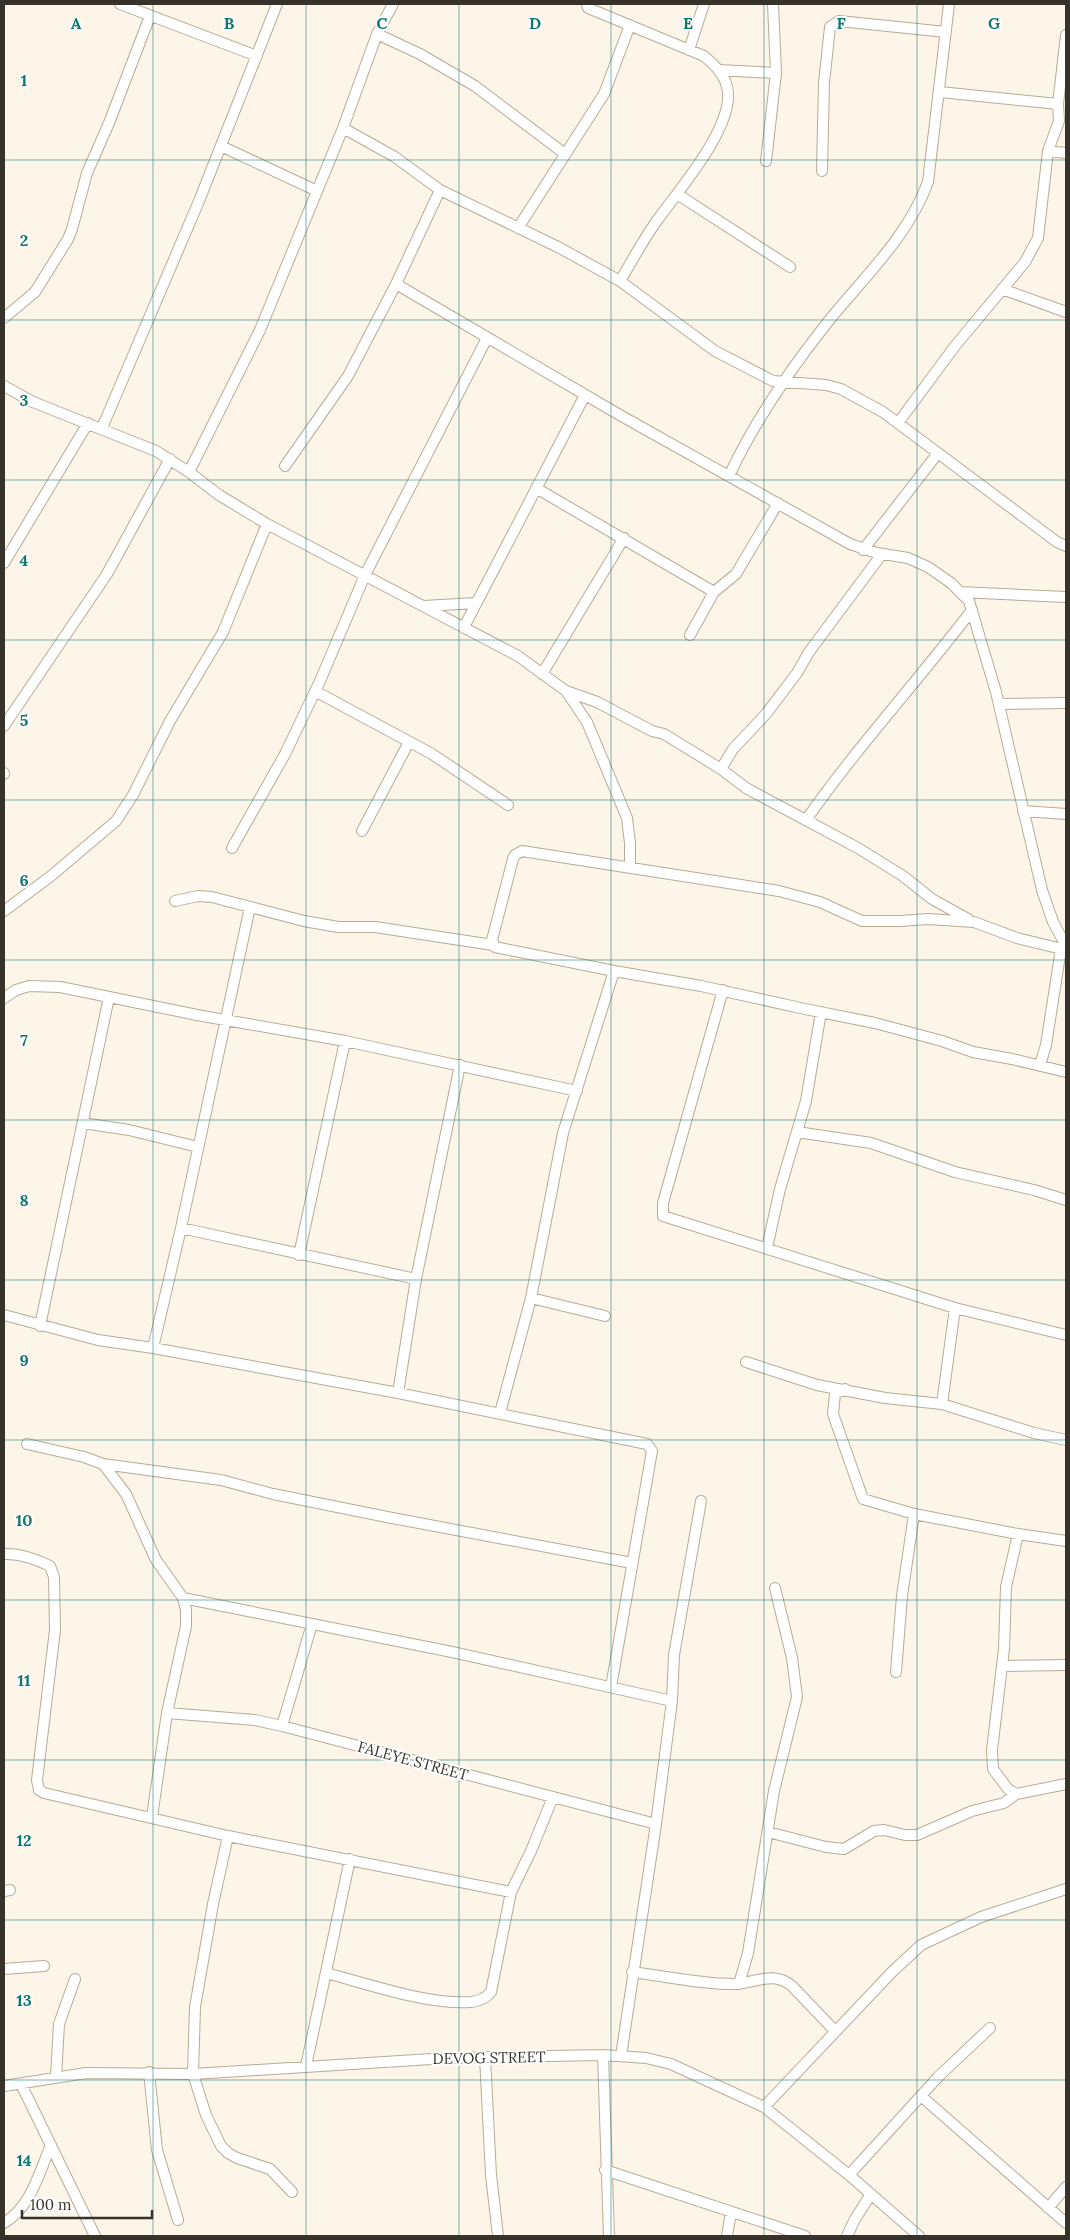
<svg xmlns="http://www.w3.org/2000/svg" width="1070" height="2240" font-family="Lora,serif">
<rect width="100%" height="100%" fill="#fdf6e8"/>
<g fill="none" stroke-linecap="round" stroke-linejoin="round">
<g stroke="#b7ab95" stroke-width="12">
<path id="minor" d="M120,4L257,56
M587,4L588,8L704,56C716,66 727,77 728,93C731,131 677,192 656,222C643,240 632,261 620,281
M377,34L420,54L475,86L565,154
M689,50L704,4
M718,70L776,73
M940,92L1058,104
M343,128L395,157L440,190L558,247L620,281L715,351L773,381L826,385L841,389L883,412L1057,542L1066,546
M221,146L317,191
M1048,151L1066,153
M766,161L776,73L773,4
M822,171L824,83L830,27L839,21L946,32
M677,194L790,267
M518,228L604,94L630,25
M396,284L618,414L850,544L877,553L908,558L928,567L951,583L969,601L996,692L1042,890L1053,922L1066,946
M1002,289L1066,312
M4,318L35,292L68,239L72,229L87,173L109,123L150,16
M4,386L33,402L156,451L189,472L219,495L267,524L518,656L566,691L587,722L627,818L630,843V868
M898,423L955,346L1025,262L1038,238L1048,151L1059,121L1058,104L1066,35
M102,428L199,201L277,4
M285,466L348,376L396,284L440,190
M189,472L260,330L343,128L377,34L393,4
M729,476C755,420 789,371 827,323C863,278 908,237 928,182L949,4
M536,488L714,592
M863,550L938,453
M4,563L88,423
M960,592L1066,597
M424,606L476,603
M464,627L585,395
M690,635L714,592L736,574L778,503
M542,674L624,538
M315,691L432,754L508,805
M566,691L597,702L652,731L664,734L721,769L746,788L858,848L903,876L932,899L968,919
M999,704L1066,703
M4,726L107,574L170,459
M721,769L733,749L766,714L797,673L809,652L882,554
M4,773V774
M1023,811L1066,814
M806,820C857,747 918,681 972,610
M362,831L409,742
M232,848L285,754L320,681L365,575L487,338
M175,901L198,896L212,897L304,921L338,927H375L493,945
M4,911L51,876L116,821L133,795L170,721L223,632L267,524
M1066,950L1017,938L974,922L928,919L900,921H862L820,902L779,891L522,851L515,855L513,859L492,940L495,947L614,971L701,986L805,1009L875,1023L942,1041L973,1052L1012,1059L1066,1072
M723,990L663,1203V1216L955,1308L1066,1335
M4,998L16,990L29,986L60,987L197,1015L345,1041L577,1091
M1040,1065L1046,1045L1061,949
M83,1123L129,1130L198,1147
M797,1132L871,1143L955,1172L1034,1190L1066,1200
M181,1228L416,1279
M767,1248L780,1189L806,1101L821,1012
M299,1255L345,1041
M531,1298L605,1316
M4,1315L98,1340L153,1348L398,1393L647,1444L652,1451L611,1687
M40,1326L109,997
M153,1348L181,1228L250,907
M746,1362L817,1385L885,1398L942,1404L1034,1433L1066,1440
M845,1389L835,1394L833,1414L863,1499L914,1514L1018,1534L1066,1541
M398,1393L416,1279L460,1065
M942,1404L955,1308
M500,1413L531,1298L563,1133L614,971
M27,1444L84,1457L103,1464L126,1494L156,1560L183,1598L186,1610V1626L167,1713L152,1817
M103,1464L221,1480L273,1494L392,1518L632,1563
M4,1554C20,1553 36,1559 50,1566L54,1577L55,1630L37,1780L39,1790L44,1793L228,1836L511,1892
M183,1598L452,1652L672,1701
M1002,1666L1066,1665
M896,1672L902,1596L914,1514
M167,1713L255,1720L282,1726L656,1824
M282,1726L312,1624
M1016,1794L1008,1789L993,1769L992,1750L1004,1649L1006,1587L1018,1534
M768,1832L826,1847L844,1849L874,1831L884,1830L905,1835H917L972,1811L1004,1803L1016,1794L1066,1784
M228,1836L213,1904L195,2007L193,2074L206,2115L221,2146L228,2153L237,2158L270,2169L292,2192
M4,1891L10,1890
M4,1969L44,1966
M632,1972C664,1976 705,1985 736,1984C757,1982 774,1971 792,1986L835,2031
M326,1973C368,1984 428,2005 471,2002C480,2001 486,1998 491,1992L511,1892L531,1851L553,1797
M739,1984L748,1953L774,1791L797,1697L792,1658L775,1588
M603,2055L609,2236
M621,2056L656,1824L672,1701L674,1655L701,1501
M485,2057L491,2175L498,2236
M306,2066L350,1859
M149,2072L157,2150L178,2220
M56,2077L59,2024L75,1979
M21,2084L95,2236
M4,2086L86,2073L193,2074L447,2058L603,2055L646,2058L671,2064L764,2107L849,2175L919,2236
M921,2096L1066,2223
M764,2107L892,1972L921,1945L981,1917L1066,1889
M605,2170L805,2236
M849,2175L938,2077L990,2028
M1048,2208L1066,2187
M4,2223C31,2207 39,2173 51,2145
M727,2236L731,2212
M847,2236L855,2219L871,2194"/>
</g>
<use href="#minor" stroke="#fff" stroke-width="10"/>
</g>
<path fill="none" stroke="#0f766e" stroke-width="1" stroke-opacity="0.55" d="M153,4V2236M306,4V2236M459,4V2236M611,4V2236M764,4V2236M917,4V2236M4,160H1066M4,320H1066M4,480H1066M4,640H1066M4,800H1066M4,960H1066M4,1120H1066M4,1280H1066M4,1440H1066M4,1600H1066M4,1760H1066M4,1920H1066M4,2080H1066"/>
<g text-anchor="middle" stroke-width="4" stroke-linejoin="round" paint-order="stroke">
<g font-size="15" fill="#38332a" stroke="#fff">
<text transform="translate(413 1761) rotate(15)" y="5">FALEYE STREET</text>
<text transform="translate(489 2058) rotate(-1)" y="5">DEVOG STREET</text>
</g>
</g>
<g font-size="16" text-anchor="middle" font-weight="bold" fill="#0f766e" stroke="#fff" stroke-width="4" stroke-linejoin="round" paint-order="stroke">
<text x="76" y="29">A</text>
<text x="229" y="29">B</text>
<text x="382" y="29">C</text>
<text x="535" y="29">D</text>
<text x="688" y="29">E</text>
<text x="841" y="29">F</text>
<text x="994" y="29">G</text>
<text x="24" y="86">1</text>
<text x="24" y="246">2</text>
<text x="24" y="406">3</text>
<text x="24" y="566">4</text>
<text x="24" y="726">5</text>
<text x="24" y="886">6</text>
<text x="24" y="1046">7</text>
<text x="24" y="1206">8</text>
<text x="24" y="1366">9</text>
<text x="24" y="1526">10</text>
<text x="24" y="1686">11</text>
<text x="24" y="1846">12</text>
<text x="24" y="2006">13</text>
<text x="24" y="2166">14</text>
</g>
<rect width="1070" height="2240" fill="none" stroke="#38332a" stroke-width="10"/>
<path d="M22 2210v8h130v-8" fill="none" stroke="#38332a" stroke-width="2.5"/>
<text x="30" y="2210" font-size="15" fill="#38332a" stroke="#ffffff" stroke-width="4" paint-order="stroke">100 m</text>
</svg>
